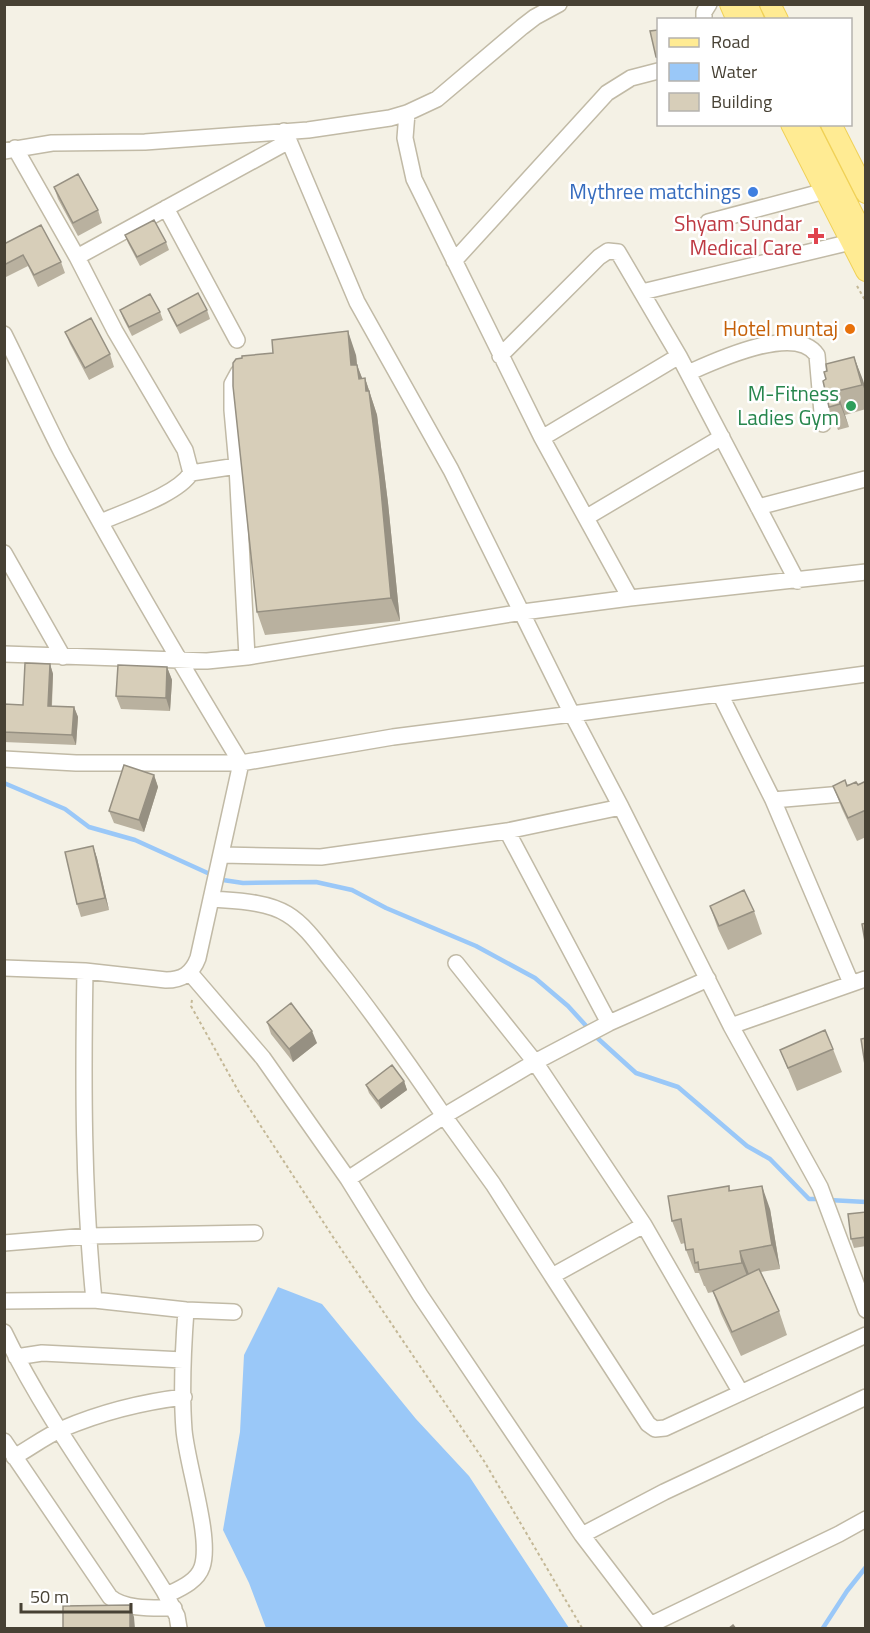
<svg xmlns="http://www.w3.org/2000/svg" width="870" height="1633" font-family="'Titillium Web',sans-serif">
<rect width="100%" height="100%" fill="#f4f1e5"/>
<path fill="#9ac8f8" d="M278,1287L322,1304L416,1419L469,1476L569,1628H266L249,1583L223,1530L240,1432L244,1355Z"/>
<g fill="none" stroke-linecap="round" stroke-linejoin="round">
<path stroke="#9ac8f8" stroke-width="4.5" d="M4,783L65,809L89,827L135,840L223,880L243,883L316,882L352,890L386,908L476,946L535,978L568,1006L589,1029
M594,1035L636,1073L678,1087L747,1146L770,1159L809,1199H821
M829,1200L866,1202
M823,1628L847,1591L866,1567"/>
<g stroke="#c1baa6" stroke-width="18">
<path id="minor" d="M704,20V12L709,4
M407,113L405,138L414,179L542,438L630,598
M15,148L77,257
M4,151L52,143L145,142L308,130L390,118L407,113L437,99L522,27L535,17L559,4
M166,208L237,340
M708,222L825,191
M454,261L607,93L631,78L658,71
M642,292L851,242
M4,334C24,374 42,414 62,453C119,558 179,661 241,763L198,958C192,974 182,980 166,980L85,971L4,968
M500,356L599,257L608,251L618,252L679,356L797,581
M244,368L238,373L232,384V410L237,466L247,657
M688,373C715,361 795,323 817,355L823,424
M542,438L679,356
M191,473L237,466
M758,507L865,479
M587,517L722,437
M101,522C125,511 177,495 191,473L185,450L115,331L77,257L289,141L284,131
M4,553L63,657
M4,654L207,661L247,657L523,612L630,598L866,572
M720,694L773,800
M4,759L76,763H241L393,737L572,714L451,470L357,302L289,141
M621,807L572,714L866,674
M221,855L321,857L507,831
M211,899C235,901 266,901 287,914C307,926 322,950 337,968C375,1016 410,1066 444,1116L535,1062L609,1023L507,831L621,807L731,1026L865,979
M456,963L535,1062L644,1225L741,1393
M190,973L263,1058L348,1179L420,1295L582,1535L664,1492L866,1397
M851,983L773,800L866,792
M609,1023L708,979
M731,1026L820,1187L866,1310
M348,1179L444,1116L493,1184L552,1276L644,1225
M4,1243L88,1236L255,1233
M552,1276L648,1424L655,1429L665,1428L866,1335
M94,1300L186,1310L234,1312
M4,1301L94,1300C83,1191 83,1081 85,971
M4,1332C47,1422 112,1506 164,1591L177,1616L179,1628
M16,1357L42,1353L183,1360
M4,1441L110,1597C125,1610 155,1608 174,1608
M14,1457C30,1448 46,1436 62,1429C102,1412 142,1402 184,1397
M582,1535L653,1628
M167,1595C179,1589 197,1582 202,1567C212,1538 187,1465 184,1430C181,1390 183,1350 186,1310
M650,1625L839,1534L866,1519"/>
</g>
<g stroke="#f0d157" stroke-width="22">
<path id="major" d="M730,4L737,20
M747,4L754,20
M770,4L778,20
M791,124L866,271
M807,124L866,240
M831,124L866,193"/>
</g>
<path stroke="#c4b896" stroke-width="2" stroke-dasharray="3 3" stroke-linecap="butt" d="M857,286L866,302
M192,1000L191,1006L240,1094L333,1237L484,1461L582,1628"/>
<use href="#minor" stroke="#fff" stroke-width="15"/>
<use href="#major" stroke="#ffeb93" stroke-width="20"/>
</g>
<path fill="#b9b19f" d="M54,187L98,210L102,223L78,236L58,199Z
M125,235L166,242L169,250L140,266L128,243Z
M4,244L61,262L65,273L38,287L28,266L4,278Z
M168,309L207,310L210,319L180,334L171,317Z
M120,310L160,312L163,320L132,336L123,318Z
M65,332L110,354L114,367L89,380L70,344Z
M356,355L357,365L362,378H365L377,415L388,503L400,621L265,635L257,612Z
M854,357L866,390V409L845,415L849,427L838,430L829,407L826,379L827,371Z
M50,664L53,674L52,706L74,707L78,717L76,745L4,742V704L23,705Z
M167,667L172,680L170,711L121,709L116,696Z
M154,775L158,787L144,832L114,823L109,811Z
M866,781V837L857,841L842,809L833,786H847L858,785Z
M93,846L97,858L109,910L81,917L77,904Z
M710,906L754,911L762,934L728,950L718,929Z
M267,1022L317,1043L293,1062L271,1034Z
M833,1049L842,1072L797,1091L780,1050Z
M404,1081L407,1090L381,1109L369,1093L366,1085Z
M729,1186L730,1191L770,1209L780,1269L761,1272L779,1311L787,1335L741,1356L721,1314L713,1292L708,1293L705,1286H704L699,1273H695L686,1250L685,1243L681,1244L672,1221Z
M866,1212V1246L854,1248L851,1239Z"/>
<path fill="#969082" d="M348,331L356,355L357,365L366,388L365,378L377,415L388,503L400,621L391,598L351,365Z
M854,357L863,380L866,390V395Z
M837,391L849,427L840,404Z
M50,664L53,674L51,716L48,706Z
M167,667L172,680L170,711L166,698Z
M74,707L78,717L76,745L72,735Z
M154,775L158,787L144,832L139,820Z
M93,846L97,858L109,910L105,898Z
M312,1031L317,1043L293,1062L289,1049Z
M404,1081L407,1090L381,1109L378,1101Z
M762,1186L770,1209L780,1269L772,1245Z
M740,1251L749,1274L751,1286L742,1263Z
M130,1605L134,1617L135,1629H130Z"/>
<path fill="#d7ceb9" stroke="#969082" stroke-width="1.5" d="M658,30V58L656,57L650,31Z
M78,174L98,210L73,223L54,187Z
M154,220L166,242L137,257L125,235Z
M41,225L61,262L34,275L23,255L4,265V244Z
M198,293L207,310L177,326L168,309Z
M150,294L160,312L129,327L120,310Z
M91,318L110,354L85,368L65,332Z
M348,331L351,365H357L359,379L365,378L366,391H369L380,479L391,598L257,612L233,386V363L236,359L242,358V356L273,353L272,340Z
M854,357L862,385L837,391L840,404L829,407L823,381L826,379L824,372L827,371L826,364Z
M25,663L50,664L48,706L74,707L72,735L4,732V704L23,705Z
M118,665L167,667L166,698L116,696Z
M124,765L154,775L139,820L109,811Z
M845,780L847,786L856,782L858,785L866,781V810L848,818L833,786Z
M93,846L105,898L77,904L65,852Z
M744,890L754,911L719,926L710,906Z
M866,923V947L862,924Z
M291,1003L312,1031L289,1049L267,1022Z
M825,1030L833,1049L788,1068L780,1050Z
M866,1038V1071L861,1039Z
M392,1065L404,1081L378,1101L366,1085Z
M729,1186V1191L762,1186L772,1245L740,1251L742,1263L699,1270L698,1262L695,1263L693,1249L686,1250L681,1219L672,1221L668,1196Z
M866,1212V1237L851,1239L848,1214Z
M759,1269L779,1311L732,1332L713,1291Z
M130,1605V1629H63V1606Z
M733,1625L736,1629H728Z"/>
<circle fill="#3f7fe0" stroke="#fff" stroke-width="2" cx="753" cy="192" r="6"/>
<path fill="#e0444e" stroke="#fff" stroke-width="2" d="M813 227h6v6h6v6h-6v6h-6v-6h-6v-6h6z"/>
<circle fill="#e8710a" stroke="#fff" stroke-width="2" cx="850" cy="329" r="6"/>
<circle fill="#2e9e5b" stroke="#fff" stroke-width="2" cx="851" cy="406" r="6"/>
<g text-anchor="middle" stroke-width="5" stroke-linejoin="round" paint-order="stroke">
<g font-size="21" fill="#366cbe" stroke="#fff" text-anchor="end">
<text x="741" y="199">Mythree matchings</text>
</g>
<g font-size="21" fill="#be3a42" stroke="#fff" text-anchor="end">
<text x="802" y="231">Shyam Sundar<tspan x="802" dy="24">Medical Care</tspan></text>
</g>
<g font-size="21" fill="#c56008" stroke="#fff" text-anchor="end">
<text x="838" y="336">Hotel muntaj</text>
</g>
<g font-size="21" fill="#27864d" stroke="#fff" text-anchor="end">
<text x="839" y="401">M-Fitness<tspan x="839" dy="24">Ladies Gym</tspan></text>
</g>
</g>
<rect width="870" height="1633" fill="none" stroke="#474134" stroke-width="12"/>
<rect x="657" y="18" width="195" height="108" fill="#ffffff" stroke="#b5b3ae" stroke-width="1.5"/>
<rect x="669" y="38" width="30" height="9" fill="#ffeb93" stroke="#b5b3ae" stroke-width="1.5"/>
<text x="711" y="48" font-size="18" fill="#474134">Road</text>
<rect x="669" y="63" width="30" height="18" fill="#9ac8f8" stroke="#b5b3ae" stroke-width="1.5"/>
<text x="711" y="78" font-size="18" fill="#474134">Water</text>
<rect x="669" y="93" width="30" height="18" fill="#d7ceb9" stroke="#b5b3ae" stroke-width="1.5"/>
<text x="711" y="108" font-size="18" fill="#474134">Building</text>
<path d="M21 1603v9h110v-9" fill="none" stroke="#474134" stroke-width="3"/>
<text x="30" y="1603" font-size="18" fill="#474134" stroke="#ffffff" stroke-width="4.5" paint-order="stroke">50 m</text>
</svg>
